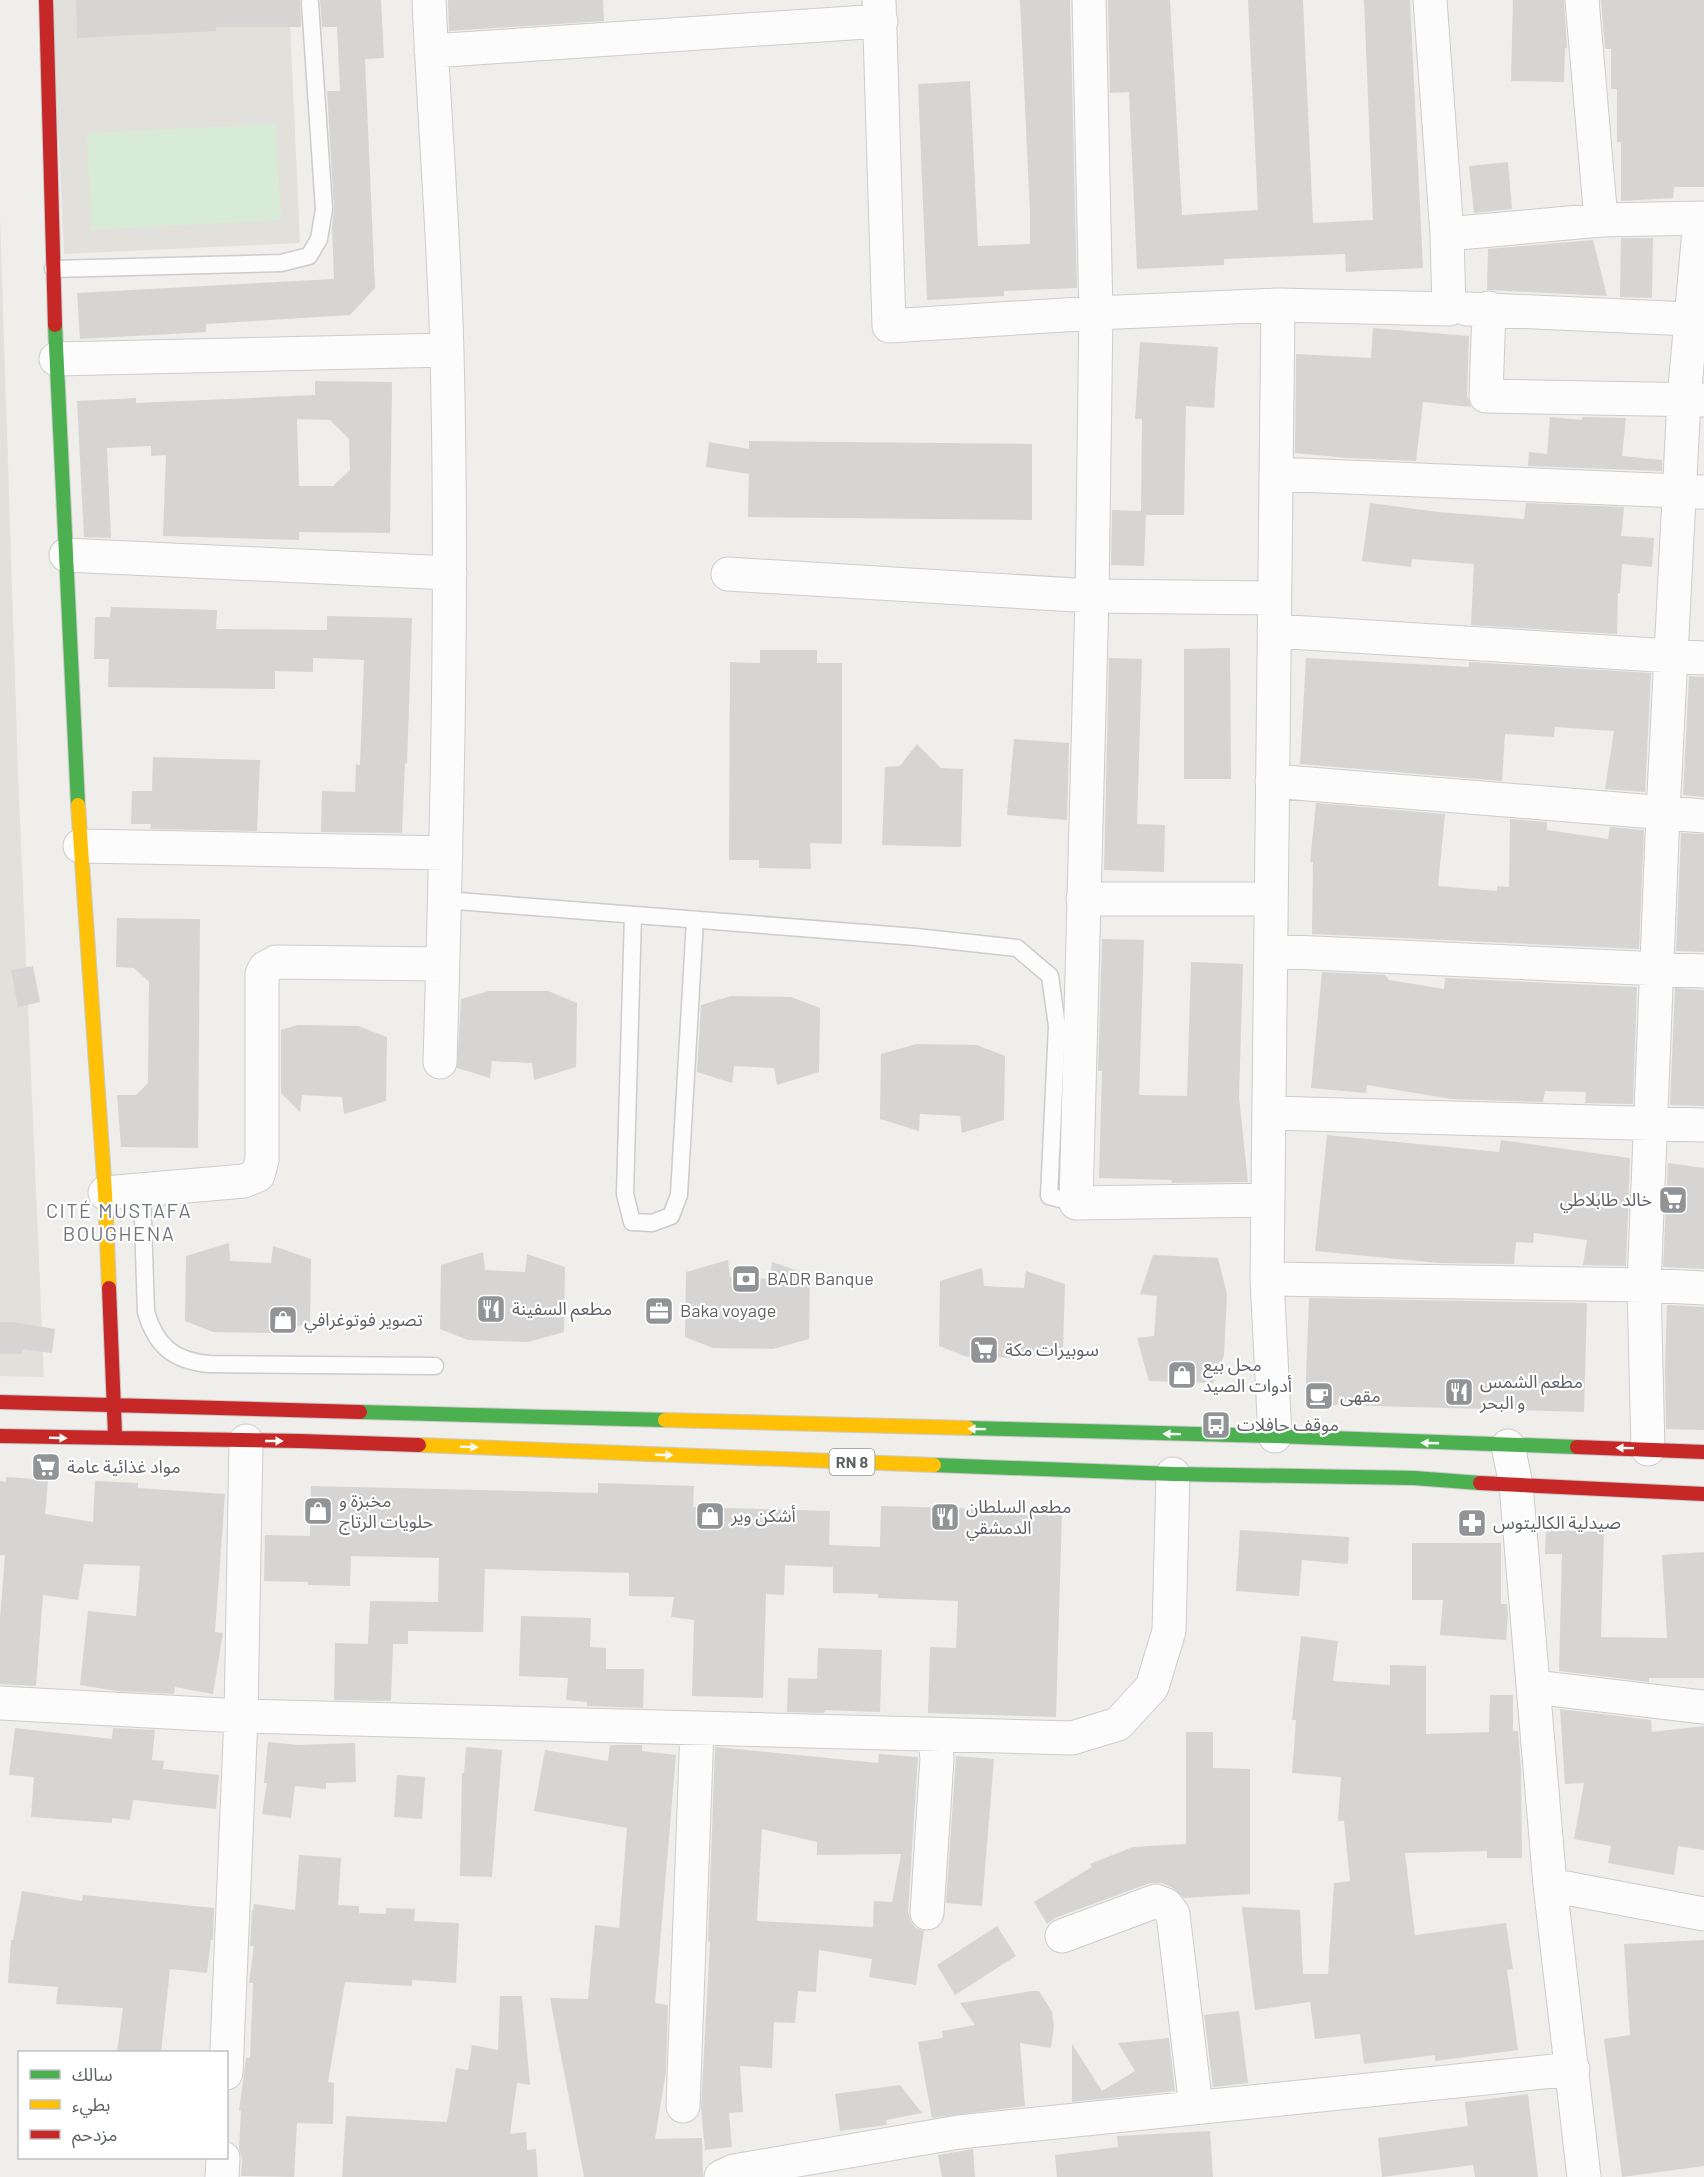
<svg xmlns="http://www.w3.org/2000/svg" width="1704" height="2177" font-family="Barlow,'Noto Sans Arabic',sans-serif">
<rect width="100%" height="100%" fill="#efeeea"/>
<path fill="#e2e0da" d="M52,0H289L300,243L64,254Z
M0,217L18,772L44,1377L0,1376Z"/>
<path fill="#d8ebd6" d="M276,124L281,220L91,230L87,133Z"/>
<path fill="#d6d5d3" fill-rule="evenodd" d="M76,0H300L301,27H216V31L77,38Z
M320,0H381L384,58L365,59L375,288L350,315L206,324V332L80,339L77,293L334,279L332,227L334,209L327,91H340L337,27H322Z
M448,0H603L604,21L449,31Z
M1020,0H1070L1077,288L1004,291V296L927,300L918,84L970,81L978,246L1030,244V214Z
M1108,0H1170L1182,215L1258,210L1248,0H1303L1313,223L1373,220L1364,0H1410L1423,268L1346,272L1345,254L1224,259V265L1137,269L1129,92L1110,93Z
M1513,0H1564L1567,48H1565L1564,82L1511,81Z
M1601,0H1704V187H1674L1673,198L1621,201V142H1617V89H1611V49H1605Z
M1508,162L1512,209L1474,213L1469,166Z
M1621,238H1653L1652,298L1620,297Z
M1593,240L1607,296L1487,290L1488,249Z
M1373,328L1469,336L1467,395L1471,407L1423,402L1416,461L1347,458L1295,453L1296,354L1371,358Z
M1140,342L1218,347L1214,408L1186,406L1184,515H1146L1144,566L1111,565L1112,510L1141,511L1142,419H1135Z
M315,381L392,382L390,533L299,532V540L163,536L166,455L151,456V446L107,448L111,538L84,537L77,401L136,398V403L315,395ZM297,419L330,420L349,439L350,470L333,486H299Z
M1550,417L1582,420V417L1626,418L1622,456L1662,460V471L1528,466L1529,452L1547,454Z
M749,441L1032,444V520L748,517L749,474L706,467L709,442L749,449Z
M1370,503L1438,512L1524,519L1526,503L1624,507L1621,536L1654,538L1652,567L1622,564L1620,593H1618L1617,634L1471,625L1474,564L1412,559L1411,567L1362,561Z
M111,607L217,610L216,629L327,630V616L412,618L407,764L405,763L402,833L321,832L322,791L355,792L356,764L360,765L364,660L313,658V672L275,671V689L108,687L109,659H94L95,617H110Z
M1230,648L1231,779H1184V649Z
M760,650H817V663H842V844L810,843L811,869L759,868V860H729L730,662L760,663Z
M1109,658L1142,659L1137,824L1165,825L1164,872L1104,870Z
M1306,658L1469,667V662L1651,673L1645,792L1605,789L1614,731L1555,727L1554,737L1505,734L1502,781L1300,764Z
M1689,676L1704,677V797L1683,795Z
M1014,739L1069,743L1067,820L1007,815Z
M917,744L941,768L963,769L961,847L882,845L885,767L900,766Z
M153,757L260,760L257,831L150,829L151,824H131L132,791H152Z
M1316,803L1445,814L1438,886L1497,891V886L1509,887L1510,819L1547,822V830L1608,839L1610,827L1644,830L1639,949L1312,934L1313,862H1310Z
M1681,833L1704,834V952L1676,951Z
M117,918L200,919L198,1148L121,1147L117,1095H136L148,1083L149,982L134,968L116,967Z
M1102,939L1144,940L1139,1095L1187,1096L1191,962L1243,964L1239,1097L1248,1182L1171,1183L1172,1180L1099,1178L1102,1071H1098Z
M33,966L40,1002L18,1007L11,970Z
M1322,972L1385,975L1389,980L1444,989L1445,978L1637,987L1633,1104L1585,1103L1586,1092L1545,1091L1543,1102L1451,1099L1367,1085L1366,1093L1311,1088Z
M1675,988L1704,990V1106L1670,1105Z
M489,991H548L577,1003L576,1067L534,1080L532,1063L492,1061L490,1078L457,1068L461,999Z
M731,996L791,997L820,1008L819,1072L777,1085L774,1068L734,1066L732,1083L697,1072L701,1005Z
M298,1025L358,1026L387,1037L386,1101L344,1114L342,1097L302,1095L300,1112L281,1093V1030Z
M916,1044L977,1045L1005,1056L1004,1120L962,1133L960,1116L920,1114L919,1131L880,1119L881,1054Z
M1327,1135L1499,1152L1501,1140L1630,1158L1626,1266L1583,1265L1587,1240L1534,1233L1533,1243L1516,1242L1514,1264L1439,1263L1315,1251Z
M1668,1163L1704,1168V1269L1663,1267Z
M229,1243L230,1261L271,1263L273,1246L311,1259L310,1323L273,1333L213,1332L185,1321L186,1256Z
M483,1252L485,1270L525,1272L527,1254L565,1267L564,1332L528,1342L468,1340L440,1329L441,1265Z
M1153,1255L1218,1258L1227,1294L1224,1355L1213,1383L1149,1381L1137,1338L1154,1336L1157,1296L1140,1294Z
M728,1260L730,1277L770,1279L772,1262L810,1275L809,1339L773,1349L713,1348L685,1337L686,1272Z
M982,1268L984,1286L1024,1288L1026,1271L1065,1284L1063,1348L1027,1358L967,1357L939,1346L940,1281Z
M1309,1298L1587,1303L1584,1412L1305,1404Z
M1667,1305L1704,1307V1430L1666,1429L1665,1368Z
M0,1322H13L55,1329L52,1353L22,1349V1354H0Z
M6,1477L48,1480L45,1514L93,1522L95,1481L138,1483V1488L225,1494L215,1632L223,1633L213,1694L175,1687L174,1694L117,1691L80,1685L88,1611L136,1616L140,1566L84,1564L78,1600L43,1595L36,1686L0,1684V1619L5,1555H0V1481L6,1482Z
M598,1483L694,1486L693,1507L830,1511L829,1545L880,1547L881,1506L1062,1511L1056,1717L928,1713L930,1647L956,1648L958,1601L878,1598V1594L833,1593V1567L785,1565L784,1595L766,1594L763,1698L692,1696L694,1620L671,1617L674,1597L629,1596V1573L485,1569L483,1632L408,1631V1644H393L391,1701L334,1700L335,1643L368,1644L370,1601L438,1602L439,1558L351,1556L350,1586L308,1585V1582L264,1581L265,1535L310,1536L311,1486L598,1493Z
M1240,1530L1349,1537L1348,1564L1302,1560L1299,1596L1236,1591Z
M1546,1530L1604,1532L1601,1637L1667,1638L1662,1555L1704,1552V1678H1649V1682L1559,1671L1562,1554H1545Z
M1412,1543H1501V1604H1507L1508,1615L1506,1640L1440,1635L1443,1600H1412Z
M521,1616L591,1618L590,1647L606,1648V1669H644L643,1708L587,1706V1702L566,1700L568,1678L519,1676Z
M1301,1636L1338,1641L1333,1681L1390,1685V1665L1426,1666V1734L1489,1732L1490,1695H1513V1731H1518L1521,1769L1522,1858H1487V1851L1405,1853L1415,1935L1506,1923L1513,1969L1507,1970L1518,2050L1435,2061V2055L1364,2064L1360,2034L1315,2039L1310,2002L1255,2010L1242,1907L1300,1910L1303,1974H1328L1334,1883L1350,1881L1344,1821H1338L1341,1777L1292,1773L1296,1720H1292Z
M818,1648L882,1650L880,1712L825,1710L824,1713L787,1712L788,1678L817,1679Z
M1560,1709L1651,1720L1652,1732L1704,1726V1850L1678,1846L1674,1875L1608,1863L1611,1846L1574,1839L1584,1783L1565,1784Z
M15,1728L112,1739L113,1728L155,1730L152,1760L164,1761L163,1769L219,1775L216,1809L133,1800L130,1820L112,1818V1823L31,1817L34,1777L9,1775Z
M1186,1732H1213V1768L1250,1769V1894L1184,1898L1173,1888L1162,1883H1150L1055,1918L1047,1924L1034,1902L1092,1867L1090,1864L1133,1847L1186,1844Z
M268,1742L299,1745L355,1743L356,1782L326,1783V1789L295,1786L291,1818L262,1814L267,1783H264Z
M610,1745H642V1751L676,1755L655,2003L668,2005L666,2071L655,2139L702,2138L703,2177H584L550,1998L588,1999L595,1925L619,1928L627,1828L534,1811L545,1750L608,1761Z
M466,1747L502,1750L492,1877L460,1876L462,1773H464Z
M715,1747L878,1763L879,1754L918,1757L908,1912L911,1922L916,1928L924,1931L916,1985L869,1977L872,1959L819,1950L816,1992L798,1991L795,2023L774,2022L772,2068L740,2066L743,2112L729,2113L732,2147L705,2150L701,2108L710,1942L708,1941ZM762,1829L817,1842V1855L901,1854L892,1902L874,1901L873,1927L757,1921Z
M956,1756L994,1759L982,1906L946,1903Z
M397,1775L425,1777L422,1819L394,1817Z
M299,1855L341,1858L338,1905L359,1906V1913L386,1914V1908L415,1909L414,1921L459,1923L456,1983L412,1980V1986L345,1982L328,2082L334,2083L333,2124L297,2123L294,2177L241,2176L242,2159L239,2149L241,2111H239L246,2058H250L253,1983H249L254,1946H250L252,1911H253L254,1904L295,1910Z
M22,1891L82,1901L83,1895L214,1908L213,1940H211L207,1973L170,1969L161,2052H117L123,2008L56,2004L58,1987L8,1983L11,1940H13Z
M997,1926L1016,1956L955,1995L937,1965Z
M1704,1940V2166L1622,2177L1604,2039L1630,2035L1624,1944Z
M1032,1991H1039L1052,2012L1054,2026L1051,2048L1020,2043L1025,2106L932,2118L918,2042L943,2038L942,2031L975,2025L960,2003Z
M500,1996H522L530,2085L517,2083L510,2134L526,2132L527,2150L536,2149L538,2177H342L346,2116L447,2122L456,2068L468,2070L472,2045L498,2050Z
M1239,2011L1248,2083L1213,2087L1204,2015Z
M1169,2038L1175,2091L1072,2102V2044L1102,2091L1135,2071L1118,2043Z
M900,2085L922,2113L886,2120L887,2125L840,2131L835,2094Z
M1528,2094L1538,2177H1475L1473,2165L1382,2177L1378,2138L1468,2126L1465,2102Z
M1210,2131L1213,2177H1057L1055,2155L1118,2147L1117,2136Z
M973,2149L975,2177H942L938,2155Z"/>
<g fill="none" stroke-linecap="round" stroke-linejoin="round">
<g stroke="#cbcccc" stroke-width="19">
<path id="lane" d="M53,269L281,263L309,256L319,239L324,209L310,3
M445,900L916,937L1017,948L1050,976L1057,1026L1049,1196L1076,1203
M633,915L625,1194L632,1222L652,1223L671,1216L679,1195L695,920
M142,1191L146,1312C156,1346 174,1361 209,1364L435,1366"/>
</g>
<g stroke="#cbcccc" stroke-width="35">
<path id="street" d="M429,0C434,117 444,235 447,352C453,589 447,825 440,1062
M879,0L889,326L1096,313L1278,305L1449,309L1447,234L1430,0
M1089,0L1096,313L1092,596L1076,1203L1268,1200
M1582,0L1601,220
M431,51L881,21
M1447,234L1601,220L1704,218
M1489,308L1486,396L1704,400
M1467,309L1690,319
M56,359L447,350
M1276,474L1704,492
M66,555L450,573
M728,574L1092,596L1274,598
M1274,631L1704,658
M1272,781L1704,816
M80,846L446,853
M1083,899H1271
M1271,951L1704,971
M1269,1113L1704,1125
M105,1193L244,1181L258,1175L262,1160V974L265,968L276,962L443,964
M1267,1279L1644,1285L1704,1288
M1275,1436L1267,1279L1278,305
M1508,1446L1516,1485L1550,1885L1584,2177
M1648,1449L1644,1285L1663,813L1684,399L1700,219
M1534,1687L1704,1707
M0,1703L241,1716L1072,1738L1118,1724L1152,1687L1169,1631L1173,1474
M1550,1885L1704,1914
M927,1913L937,1758L934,1735
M1062,1936L1156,1901L1166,1905L1173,1914L1196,2107
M226,2073L241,1716L246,1441
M683,2106L697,1729
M222,2177L223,2158
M721,2177L734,2171L959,2132L1573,2069"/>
</g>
<g stroke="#cacacb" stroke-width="16">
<path id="fast" d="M55,325L78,805
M360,1412L665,1420
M968,1428L1275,1436L1577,1447
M934,1465L1173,1474L1414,1478L1480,1483"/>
</g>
<g stroke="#cacacb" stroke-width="16">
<path id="slow" d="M78,805L105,1193L109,1288
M665,1420L968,1428
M419,1445L934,1465"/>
</g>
<g stroke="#cacacb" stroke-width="16">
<path id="jam" d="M46,0L55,325
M109,1288L115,1434
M0,1402L360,1412
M0,1436L300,1441L419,1445
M1577,1447L1704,1452
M1480,1483L1704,1494"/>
</g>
<use href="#lane" stroke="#fdfcfc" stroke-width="16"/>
<use href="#street" stroke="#fdfcfc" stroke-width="33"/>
<use href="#fast" stroke="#4caf50" stroke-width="14"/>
<use href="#slow" stroke="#ffc107" stroke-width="14"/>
<use href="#jam" stroke="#c62828" stroke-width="14"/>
</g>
<defs><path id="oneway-solid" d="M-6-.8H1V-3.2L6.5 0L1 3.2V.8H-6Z" transform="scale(1.5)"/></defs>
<g fill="#f6fbf6">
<use href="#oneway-solid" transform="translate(977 1429) rotate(-179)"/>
<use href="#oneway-solid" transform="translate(1172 1434) rotate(-179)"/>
<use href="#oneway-solid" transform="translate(58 1438) rotate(2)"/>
<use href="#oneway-solid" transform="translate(274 1441)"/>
<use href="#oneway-solid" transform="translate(1430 1443) rotate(-178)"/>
<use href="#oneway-solid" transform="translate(469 1447) rotate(2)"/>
<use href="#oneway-solid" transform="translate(1625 1448) rotate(-179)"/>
<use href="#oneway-solid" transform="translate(664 1455) rotate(2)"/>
</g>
<defs>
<g id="supermarket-square" transform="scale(1.5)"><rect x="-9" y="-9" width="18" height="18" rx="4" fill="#919496" stroke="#fff"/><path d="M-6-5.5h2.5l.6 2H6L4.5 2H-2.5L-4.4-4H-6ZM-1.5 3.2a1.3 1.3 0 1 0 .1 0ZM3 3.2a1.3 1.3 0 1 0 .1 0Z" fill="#fff"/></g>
<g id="bank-square" transform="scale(1.5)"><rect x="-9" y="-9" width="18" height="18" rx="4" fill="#919496" stroke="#fff"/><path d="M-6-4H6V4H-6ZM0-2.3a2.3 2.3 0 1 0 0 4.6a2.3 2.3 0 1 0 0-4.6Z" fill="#fff"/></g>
<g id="restaurant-square" transform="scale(1.5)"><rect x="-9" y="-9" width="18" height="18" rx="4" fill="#919496" stroke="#fff"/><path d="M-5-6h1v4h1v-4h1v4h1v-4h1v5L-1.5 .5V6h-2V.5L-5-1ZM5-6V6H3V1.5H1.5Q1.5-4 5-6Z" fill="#fff"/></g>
<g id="office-square" transform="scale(1.5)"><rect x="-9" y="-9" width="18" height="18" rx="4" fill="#919496" stroke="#fff"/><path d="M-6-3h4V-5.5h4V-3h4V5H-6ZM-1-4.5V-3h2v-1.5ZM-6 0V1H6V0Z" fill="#fff"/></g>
<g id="shop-square" transform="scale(1.5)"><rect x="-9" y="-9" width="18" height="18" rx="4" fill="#919496" stroke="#fff"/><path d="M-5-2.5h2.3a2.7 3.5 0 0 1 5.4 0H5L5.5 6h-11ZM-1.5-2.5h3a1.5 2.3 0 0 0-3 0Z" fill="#fff"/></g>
<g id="cafe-square" transform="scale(1.5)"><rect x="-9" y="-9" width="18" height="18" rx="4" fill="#919496" stroke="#fff"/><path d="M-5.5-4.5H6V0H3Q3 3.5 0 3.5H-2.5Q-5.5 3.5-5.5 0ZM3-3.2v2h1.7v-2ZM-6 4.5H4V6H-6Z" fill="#fff"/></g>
<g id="bus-square" transform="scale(1.5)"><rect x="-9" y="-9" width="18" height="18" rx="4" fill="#919496" stroke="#fff"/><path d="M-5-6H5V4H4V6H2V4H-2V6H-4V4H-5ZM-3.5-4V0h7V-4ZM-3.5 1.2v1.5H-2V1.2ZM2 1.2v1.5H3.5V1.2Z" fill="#fff"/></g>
<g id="pharmacy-square" transform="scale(1.5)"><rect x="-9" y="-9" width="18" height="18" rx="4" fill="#919496" stroke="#fff"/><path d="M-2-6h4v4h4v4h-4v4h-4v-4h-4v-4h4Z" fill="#fff"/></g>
</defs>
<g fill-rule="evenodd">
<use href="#supermarket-square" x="1673" y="1200"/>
<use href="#bank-square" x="746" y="1279"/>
<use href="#restaurant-square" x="491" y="1309"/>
<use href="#office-square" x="659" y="1311"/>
<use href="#shop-square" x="283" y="1320"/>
<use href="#supermarket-square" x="984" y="1350"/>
<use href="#shop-square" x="1182" y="1375"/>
<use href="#restaurant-square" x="1459" y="1392"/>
<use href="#cafe-square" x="1319" y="1396"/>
<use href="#bus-square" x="1216" y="1425"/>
<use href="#supermarket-square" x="46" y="1467"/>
<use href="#shop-square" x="318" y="1511"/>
<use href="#shop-square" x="710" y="1516"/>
<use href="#restaurant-square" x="945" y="1517"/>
<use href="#pharmacy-square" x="1472" y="1523"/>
</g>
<g text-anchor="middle" stroke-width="4.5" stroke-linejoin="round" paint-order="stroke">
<rect fill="#fff" stroke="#8f9295" stroke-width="1.5" x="829.5" y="1449" width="45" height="26" rx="4.5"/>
<g font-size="16" font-weight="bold" fill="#5f6368">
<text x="852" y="1468">RN 8</text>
</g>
<g font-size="18" fill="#5f6368" stroke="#fff" text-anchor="start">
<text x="1652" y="1206" text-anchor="end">خالد طابلاطي</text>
<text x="767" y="1285">BADR Banque</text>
<text x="512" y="1315">مطعم السفينة</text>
<text x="680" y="1317">Baka voyage</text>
<text x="304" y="1326">تصوير فوتوغرافي</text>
<text x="1005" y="1356">سوبيرات مكة</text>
<text x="1203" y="1371">محل بيع<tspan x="1203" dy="21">أدوات الصيد</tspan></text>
<text x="1480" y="1388">مطعم الشمس<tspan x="1480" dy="21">و البحر</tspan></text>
<text x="1340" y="1402">مقهى</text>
<text x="1237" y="1431">موقف حافلات</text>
<text x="67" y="1473">مواد غذائية عامة</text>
<text x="339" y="1507">مخبزة و<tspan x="339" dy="21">حلويات الرتاج</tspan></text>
<text x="966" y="1513">مطعم السلطان<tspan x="966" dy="21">الدمشقي</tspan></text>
<text x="731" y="1522">أشكن وير</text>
<text x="1493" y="1529">صيدلية الكاليتوس</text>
</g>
<g font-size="20" letter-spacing="1.5" fill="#70757a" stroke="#fff">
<text x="119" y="1218">CITÉ MUSTAFA<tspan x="119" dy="23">BOUGHENA</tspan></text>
</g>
</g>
<rect x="18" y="2051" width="210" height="108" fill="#ffffff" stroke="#bfc1c3" stroke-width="1.5"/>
<rect x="30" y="2070" width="30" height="9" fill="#4caf50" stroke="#bfc1c3" stroke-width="1.5"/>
<text x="72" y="2081" font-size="18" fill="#5f6368">سالك</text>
<rect x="30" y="2100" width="30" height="9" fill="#ffc107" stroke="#bfc1c3" stroke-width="1.5"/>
<text x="72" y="2111" font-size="18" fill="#5f6368">بطيء</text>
<rect x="30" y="2130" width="30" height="9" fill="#c62828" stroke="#bfc1c3" stroke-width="1.5"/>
<text x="72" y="2141" font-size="18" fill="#5f6368">مزدحم</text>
</svg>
